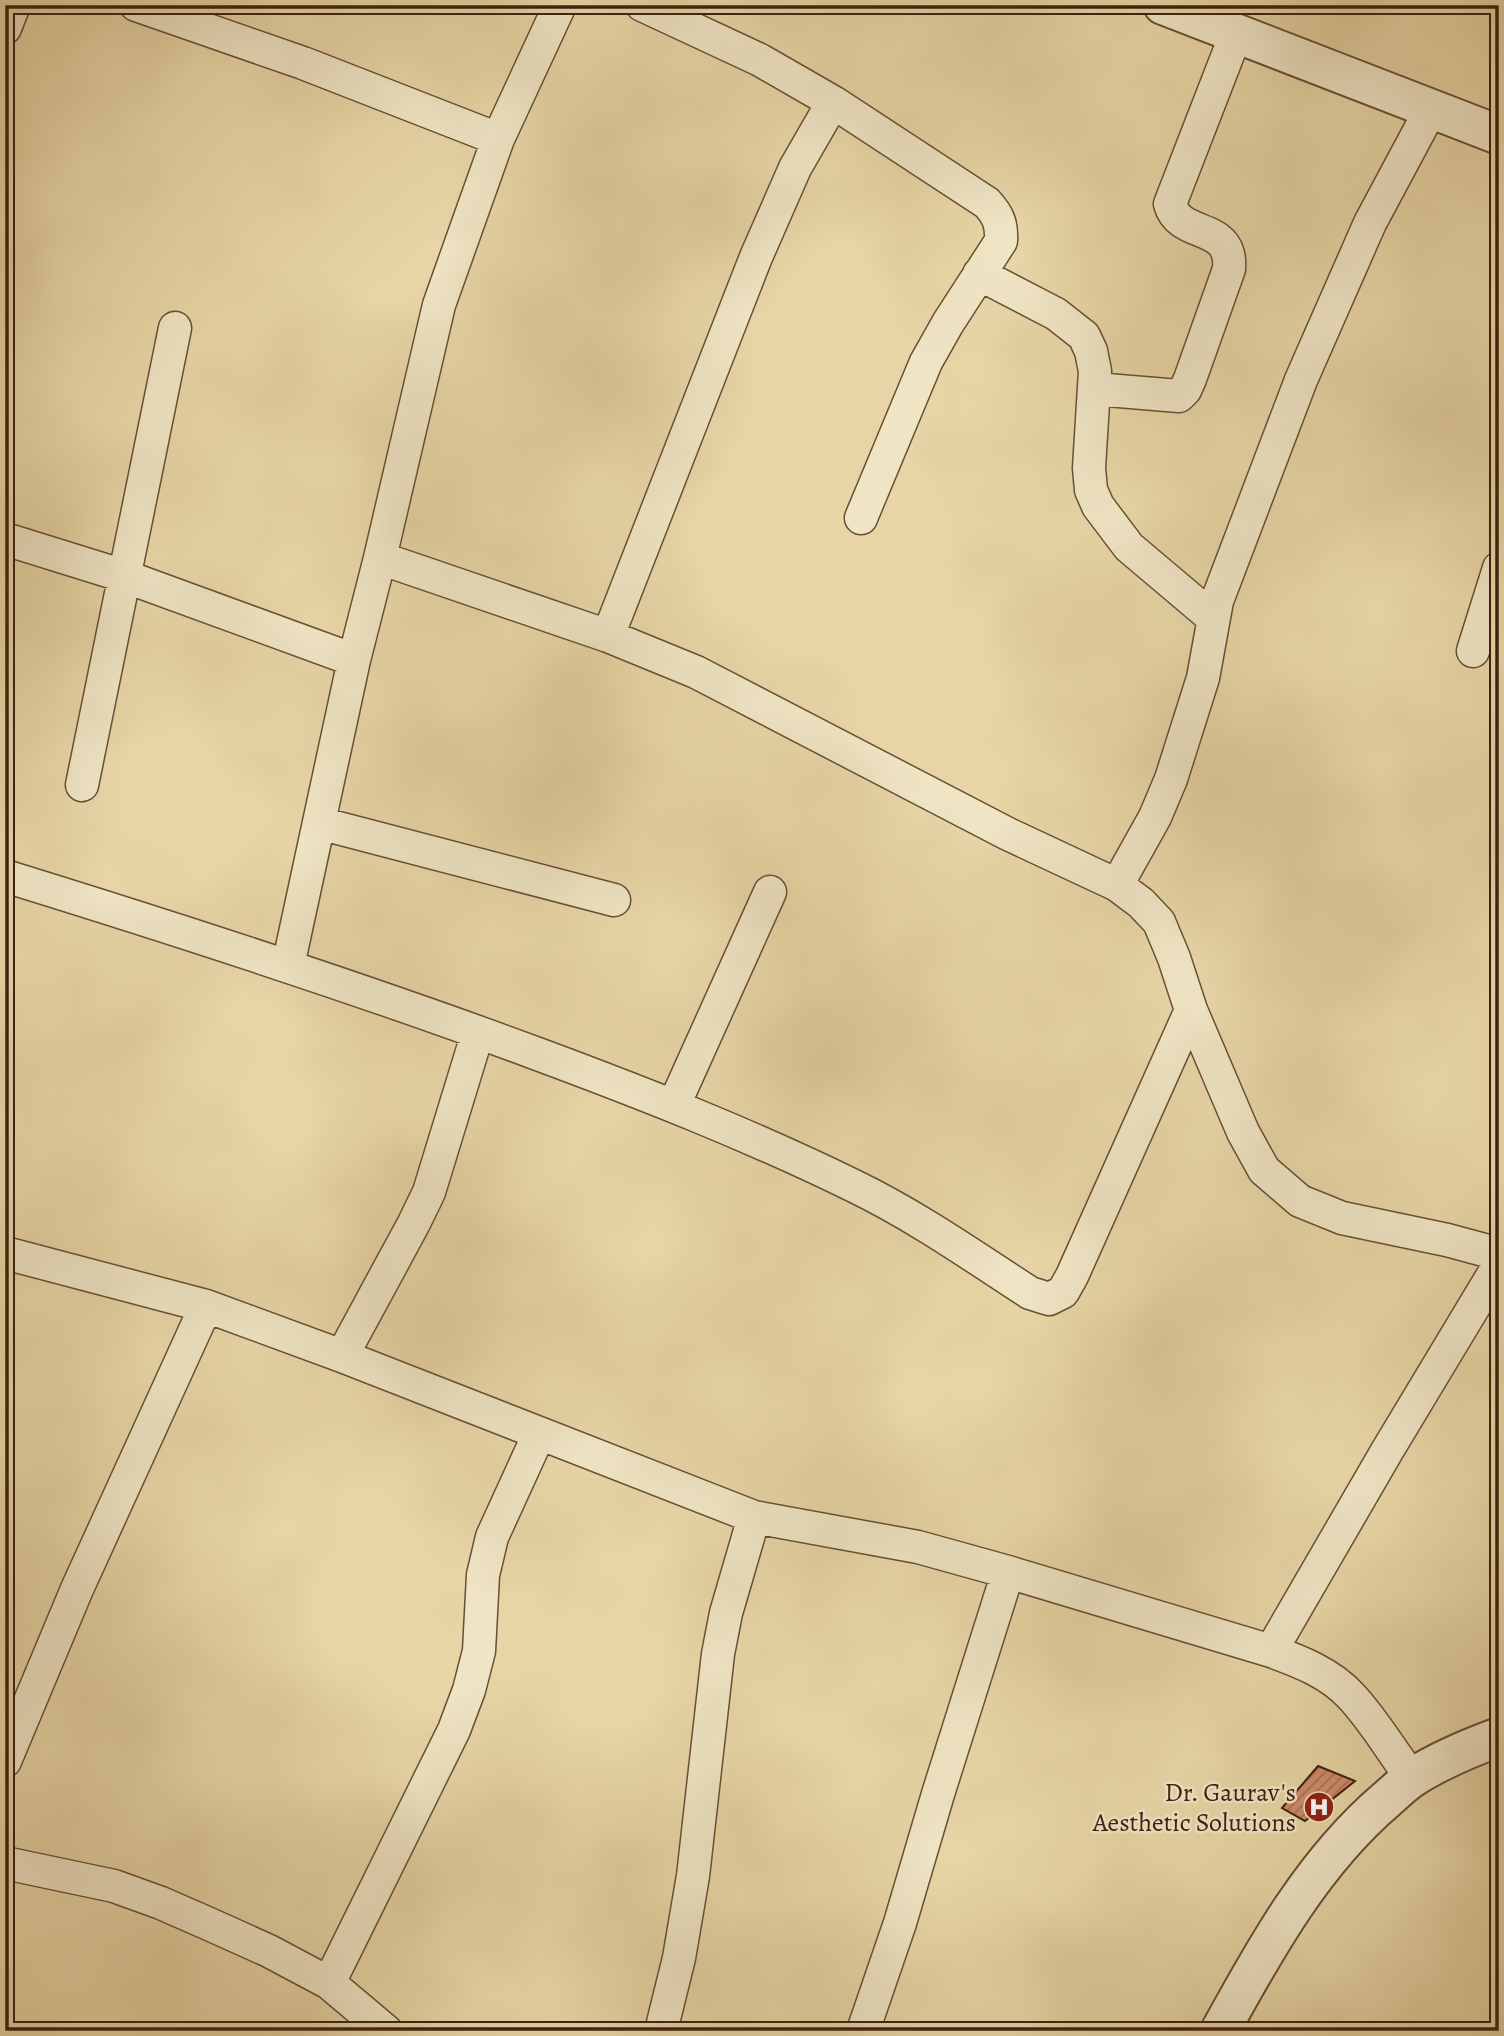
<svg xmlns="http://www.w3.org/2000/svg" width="1504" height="2036" font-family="Alegreya,serif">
<defs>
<pattern id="building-hatch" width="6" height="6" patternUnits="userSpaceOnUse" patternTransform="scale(1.75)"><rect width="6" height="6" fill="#ce8c6b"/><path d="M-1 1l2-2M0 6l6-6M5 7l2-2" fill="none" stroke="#a87257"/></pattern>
</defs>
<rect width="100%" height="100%" fill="#e7d5a5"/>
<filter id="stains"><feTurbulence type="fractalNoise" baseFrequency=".00286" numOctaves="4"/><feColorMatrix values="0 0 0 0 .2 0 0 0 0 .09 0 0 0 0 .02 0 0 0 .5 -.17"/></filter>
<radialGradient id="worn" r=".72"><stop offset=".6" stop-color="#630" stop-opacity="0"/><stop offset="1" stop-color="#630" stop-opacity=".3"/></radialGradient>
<path fill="url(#building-hatch)" stroke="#3c2211" stroke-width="2" d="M1318,1766L1355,1781L1305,1821L1282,1808Z"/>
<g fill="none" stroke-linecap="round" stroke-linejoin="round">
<g stroke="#674f36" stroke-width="35">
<path id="minor" d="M136,5L303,63L498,139
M642,5L760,60L833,102L987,203C998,215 1002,224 1001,241L948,323L926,362L861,518
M5,28L14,5
M979,274L1056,314L1084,336L1091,351L1095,371L1089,468L1091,490L1098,506L1129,547L1213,618
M1095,389L1179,396L1185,390L1190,379L1229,269C1233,221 1180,240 1170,204L1236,34
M5,539L124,576L354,660
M380,558L608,636L696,672L1008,834L1117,885L1141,903L1159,922L1174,958L1191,1010L1243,1132L1264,1170L1300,1201L1342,1218L1447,1240L1499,1254
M608,636L756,257L795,168L833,102
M1473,651L1499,568
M82,785L175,328
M319,823L614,900
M5,876C183,931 360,988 535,1053C643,1093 750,1135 854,1186C916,1216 973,1256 1030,1293L1049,1299L1063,1292L1072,1276L1191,1010
M1117,885L1155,817L1171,779L1203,678L1217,601L1301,380L1370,223L1431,109
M288,966L354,660L380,558L439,305L498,139L560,5
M674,1105L770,892
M5,1253L206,1306L342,1356L754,1517L918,1547L1008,1572L1271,1651C1299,1661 1330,1673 1351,1696C1373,1719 1392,1752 1412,1778
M342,1356L414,1223L429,1192L478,1032
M1271,1651L1387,1451L1499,1265
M5,1761L77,1589L206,1306
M5,1863L114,1886L161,1903L209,1924L269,1951L329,1983L386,2031
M329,1983L454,1730L469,1690L479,1651L483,1575L492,1537L539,1434
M661,2031L679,1958L693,1876L718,1654L726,1613L754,1517
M863,2031L900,1923L938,1794L1008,1572"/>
</g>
<g stroke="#674f36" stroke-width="42">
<path id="tertiary" d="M1163,5L1499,135
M1220,2031C1266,1947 1314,1861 1387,1799C1395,1792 1403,1784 1412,1778C1438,1761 1469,1748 1499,1737"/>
</g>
<use href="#minor" stroke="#efe4c4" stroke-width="32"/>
<use href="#tertiary" stroke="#efe4c4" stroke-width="38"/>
</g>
<defs>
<g id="hospital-disc" transform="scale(1.575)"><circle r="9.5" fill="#8f2418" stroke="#efe4c4"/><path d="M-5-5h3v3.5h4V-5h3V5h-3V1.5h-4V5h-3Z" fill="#fff"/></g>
</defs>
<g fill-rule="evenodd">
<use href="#hospital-disc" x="1319" y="1807"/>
</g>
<g text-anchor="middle" stroke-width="5" stroke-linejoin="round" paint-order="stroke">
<g font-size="26" fill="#3c2211" stroke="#efe4c4" text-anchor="end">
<text x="1296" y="1801">Dr. Gaurav's<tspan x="1296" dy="30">Aesthetic Solutions</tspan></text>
</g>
</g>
<rect width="1504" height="2036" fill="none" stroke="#e7d5a5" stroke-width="28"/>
<rect x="7" y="7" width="1490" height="2022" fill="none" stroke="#3c2211" stroke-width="3.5"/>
<rect x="14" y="14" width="1476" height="2008" fill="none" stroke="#3c2211" stroke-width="2"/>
<rect width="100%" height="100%" filter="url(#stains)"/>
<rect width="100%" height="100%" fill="url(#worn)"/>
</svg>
